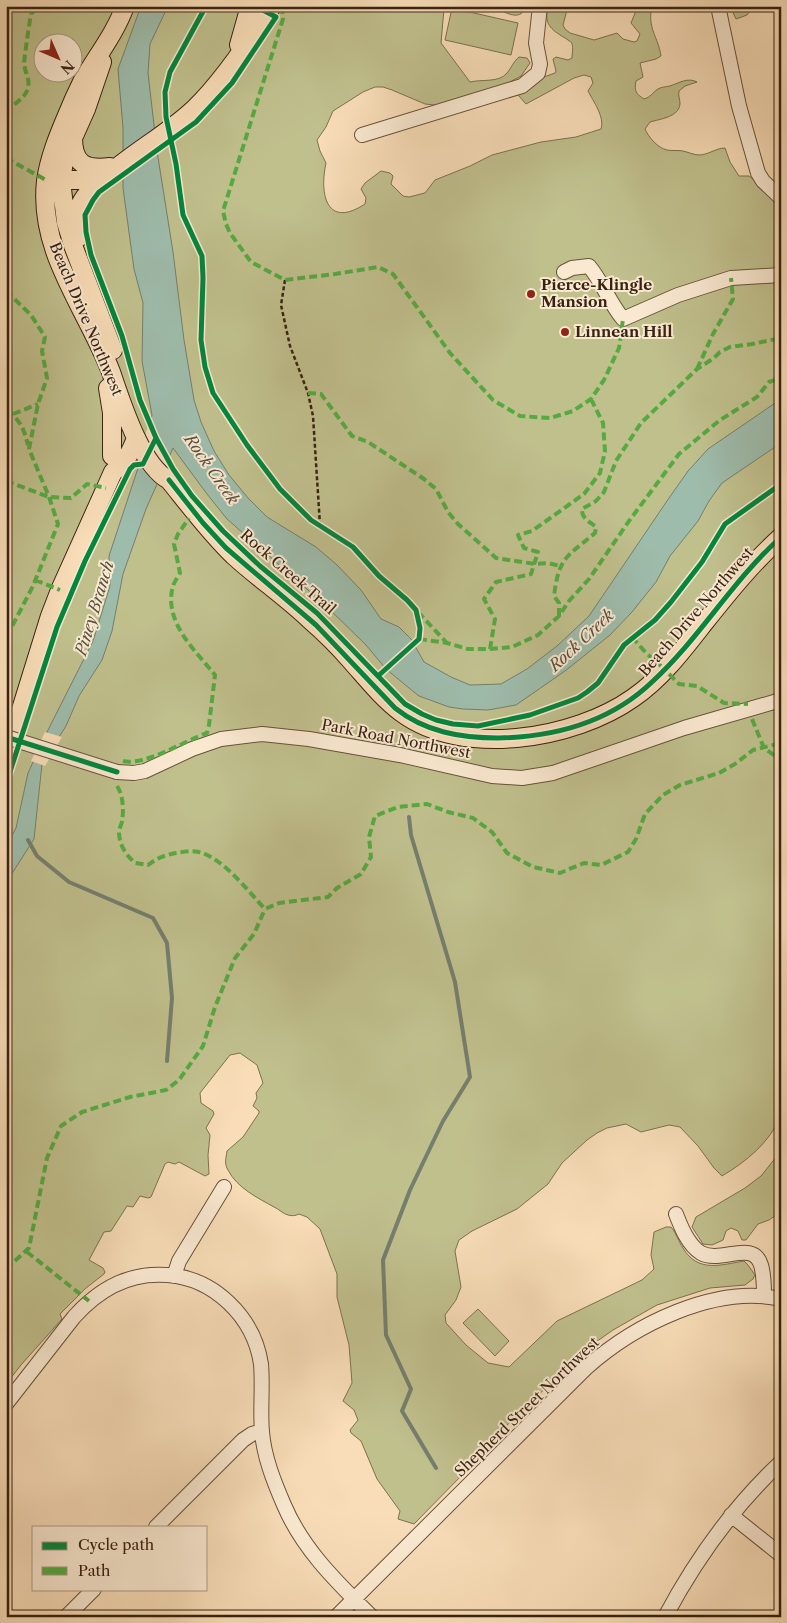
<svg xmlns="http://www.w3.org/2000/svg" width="787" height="1623" font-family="'Libre Caslon Text',serif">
<rect width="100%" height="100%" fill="#f8ddb8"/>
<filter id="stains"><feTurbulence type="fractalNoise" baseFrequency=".004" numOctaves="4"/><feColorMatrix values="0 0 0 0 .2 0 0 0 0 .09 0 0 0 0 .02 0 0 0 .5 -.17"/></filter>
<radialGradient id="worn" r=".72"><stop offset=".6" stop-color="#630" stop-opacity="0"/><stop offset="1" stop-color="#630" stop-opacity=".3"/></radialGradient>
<path fill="#c0c08d" stroke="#7c7150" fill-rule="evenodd" d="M6,6H447L444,9L441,43L470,82C482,79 499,83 507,73C512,67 513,62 519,57L527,58L530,63L521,76L506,84L444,106L425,104L392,90L383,87H375L363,92L333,111L326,127L317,140L320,151L326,163C319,195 327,229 365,204L366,198L361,189L365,183L381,171L390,173L393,176L391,184L403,196L409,197L425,193L435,180L470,166L492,155L541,142L576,137L601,129C605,117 593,101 588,91L593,83L591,77L584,75L574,78L526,104L518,95L541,78L555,73L556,71L553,59L556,57L568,60L572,58C572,53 574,46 571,42C571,42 565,38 565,38C550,29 544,24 548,6H568L563,25L565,29L570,33L594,40L617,33L623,39L634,42L637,41L640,34L631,23L638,6H652C647,29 658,36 661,56L656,59L640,63L643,77L636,81C634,91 636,94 644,99C651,97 652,93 658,89C661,87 665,87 670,86C679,83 688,77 697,82L685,86L679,91C678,96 680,99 680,104C679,117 660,119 650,122L645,129C649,138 658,148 667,150C672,151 678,150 683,151C688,152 694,155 699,155C708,155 716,148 725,148L730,162L739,176H749L758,183L781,186V1116C769,1143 747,1161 722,1176L714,1168L698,1146L680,1127L669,1125L641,1132L626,1124L607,1128L597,1133L587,1140L562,1163L548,1184L517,1209L472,1231L459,1240L455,1251L461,1287L456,1300L445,1315L446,1323L466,1345L488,1363L509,1367L557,1321L642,1280L654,1269L651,1255L654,1232L666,1227H671C677,1234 678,1241 683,1248C698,1273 720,1265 744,1261L748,1265L755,1275L753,1279L745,1285L710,1288L657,1305L613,1330L586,1349L500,1432L466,1471L414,1524L398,1519L400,1511L377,1479L361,1441L351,1433L350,1430L358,1420L354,1410L343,1401L352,1383L349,1345L337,1297V1274L320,1229L307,1217L299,1214C295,1216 292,1216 288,1215C283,1214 279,1209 274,1207C258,1198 237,1188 228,1170C224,1164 226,1158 227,1151L243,1137L259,1113V1111L253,1106L257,1098L256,1093L263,1083L257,1065L240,1053L230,1055L200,1093L201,1103L213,1111L214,1114L206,1128L210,1135L208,1155L209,1174L205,1176L179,1162L175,1164L168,1162L165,1164L151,1197L148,1198L140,1196L133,1207L127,1206L111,1231L104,1232L89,1260L103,1268L105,1272L104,1274L86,1288L60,1314L62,1319L21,1365L6,1384ZM42,42H72V72H42Z
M479,6H527C520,21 510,14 499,10C493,8 485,7 479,6Z
M730,6H754L747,15L736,19Z
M452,8L518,23L511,55L445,40Z
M781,1151V1202L776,1215L769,1220L758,1224L746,1240H742L738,1231L731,1228L726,1231L723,1240L712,1245L703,1244L692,1227L696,1217L745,1188L761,1176Z
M478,1309L509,1341L495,1356L463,1323Z"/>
<path fill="#9ebcab" stroke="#767e6e" d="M141,6H168L150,44L148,73L157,151L173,252L184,340L194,400L201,422L214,451L229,475L248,498L267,517L316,547L337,565L361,590L381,619L399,627L411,639L424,662L451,677L470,685L501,684L527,669L557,646L589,616L669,498L688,471L708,449L781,399V443L722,483L709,501L698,521L670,556L656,582L632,612L610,635L565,671L516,705L488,710L463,709L449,707L419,696L409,688L386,669L366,645L325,605L227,519L207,494L173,448L146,509L123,574L112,631L102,660L79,696L66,726L42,764L34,839L6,883V847L16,828L28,773L47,732L93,641L110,586L109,556L139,465L152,415L142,361L143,303L134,269L123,188V128L118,69Z"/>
<path fill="#f8ddb8" d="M157,127L160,152L120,180V153Z
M150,419L170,460L160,485L146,468L136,466Z
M45,732L62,737L45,766L31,761Z"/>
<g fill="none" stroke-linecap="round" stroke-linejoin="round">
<path stroke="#767e6e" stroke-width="4" d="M409,817L411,835L455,982L470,1077L443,1121L410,1190L383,1260L386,1335L411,1389L402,1411L436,1468
M28,840L37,856L69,882L153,918L167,943L172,998L167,1061"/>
<g stroke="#69513c" stroke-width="16">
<path id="minor" d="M718,6L739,106L758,173L763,181L781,198
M362,135L522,86L538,73L540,64L536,43L540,6
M564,272L572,268L589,266C603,283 609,302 623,319L678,295L731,278L781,275
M117,772L134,773L145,771L192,749L221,739L262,734L309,739L400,755L492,776L522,778L553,773L684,728L781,700
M676,1214C681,1227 688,1245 701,1253C721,1264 753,1239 761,1265C764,1275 764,1286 764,1296
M174,1276L179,1261L224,1187
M6,1404L74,1317C98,1290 129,1272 167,1275C214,1278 254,1317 261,1364C263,1387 260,1410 262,1432C264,1457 274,1482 284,1505C303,1550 338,1583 372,1617
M731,1515L781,1555
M156,1527L243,1440L252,1434L262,1431
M66,1617L94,1589
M336,1617L586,1368C634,1325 715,1284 781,1299
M665,1617C696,1559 733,1507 781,1462"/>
</g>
<g stroke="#392212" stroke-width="20">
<path id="major" d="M125,6C115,34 96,57 82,82C77,92 72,103 68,113C59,134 49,158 46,181C38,252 87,309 111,372C121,401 141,466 169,480C190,506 210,533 234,556C258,578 286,597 310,620C325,633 339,647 352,662C368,680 383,699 402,713C463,758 575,739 633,698C661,679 683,650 704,623C728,593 752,563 781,537
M239,45L250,6
M102,62L86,109L69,147L64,161L61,181L66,222L74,248L113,350
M73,137C73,164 85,170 110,167
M49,180H81L107,172
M78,238C77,227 76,217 79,208C83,195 94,187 103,179C132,153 166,135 194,109C221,83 251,39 272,6
M108,388L112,413V456
M6,758L50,616L60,590L113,472C125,464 131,452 136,438"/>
</g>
<path stroke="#392212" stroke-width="2.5" stroke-dasharray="4 2.5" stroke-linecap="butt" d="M285,280L281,305L290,346L308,393L313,416L320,525"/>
<use href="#minor" stroke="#fae9d1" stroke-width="14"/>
<use href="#major" stroke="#f8ddb8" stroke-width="18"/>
<g stroke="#69513c" stroke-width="16" stroke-linecap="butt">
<path id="minor-bridge" d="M6,737L117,772"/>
</g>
<use href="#minor-bridge" stroke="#fae9d1" stroke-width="14"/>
<path stroke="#55aa42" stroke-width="4" stroke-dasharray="8 4" stroke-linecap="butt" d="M282,6L283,19L223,211L226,224L230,233L251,262L285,280L335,274L378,267L393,274L450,353L493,400L520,416L550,418L573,411L591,399L604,380L619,348L623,319
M6,113C12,103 26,100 28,87C30,80 25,72 24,64C24,60 30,18 31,14C33,11 37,9 40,6
M6,158L46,180
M6,291L31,315L45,337L42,351L47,378L38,404L29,449L49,497L58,524L33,586L6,638
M697,369L713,334L733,299L731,278
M308,393L321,394L352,436L368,442L424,479L436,489L448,512L458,524L496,558L535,564L548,563L560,566
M6,411C21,419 24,430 28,445
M13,414L38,404
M6,481L49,497L71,498L87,484L106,488
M35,580L60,590
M418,612L447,643
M559,616V603L554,596C559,556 567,557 595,533L596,527C590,522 581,518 582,509L596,501L604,492L616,461L641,423L697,369L714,358L720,352L730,347L752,344L781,338
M632,637L646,653L661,666
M419,639L447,643L468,649H490L512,647L538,635L559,616L569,601L589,579L629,521L679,454L720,420L757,397L769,382L781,378
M490,649L495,619L484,599L496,582L531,574L538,552L524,548L518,535L532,531L584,494L600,473L605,451L603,423L591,399
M669,674L679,684L697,686L724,703L748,704
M752,719L764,748L781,760
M123,761C146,766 184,741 207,733L209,725L215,675C195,650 163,622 173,586C174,582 178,577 180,573L174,544L178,534L189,518
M117,786C123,795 124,810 122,821C122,824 119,828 119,832C119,845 126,855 135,863L148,865C157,858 165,855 176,853C183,852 192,850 199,852C223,858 248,891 265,909L279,903L328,897L337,888L361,874L371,857L369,837L375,816L398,807L427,804L448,812L473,818L492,832L507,853L533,867L560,873L584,863L601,865L628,852L636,839L645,814L663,795L680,785L719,773L735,764L753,750L781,743
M27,1252L89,1301
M6,1269L29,1248L47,1158L61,1126L82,1112L130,1097L166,1090L179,1080L203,1046L215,1007L235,958L254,934L265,909"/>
<g stroke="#fae9d1" stroke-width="8">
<path id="cycleway" d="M206,6L170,72L165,92L166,117L176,164L183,215L202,256L203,278L201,340L205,367L213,393L247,445L280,489L311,520L353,547L379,576L407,600L416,610L420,628L419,639L378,676
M255,6L276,17L232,83L196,122L99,192L93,200L85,215L86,232L91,255L122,336L140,400L156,438L173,469L192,496L223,531L260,566L317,613L405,704L422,714L436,720L453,724L478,726L530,715L578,698L587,692L598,683L624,645L655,620L671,602L702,562L725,524L781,484
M169,480L203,523L226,548L316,625L395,708C425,732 461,738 498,738C555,737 610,722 652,682C700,638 732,581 781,537
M6,737L117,772
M6,784L57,627L85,561L130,469L134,465L143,464L156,438"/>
</g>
<use href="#cycleway" stroke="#00873e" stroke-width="5"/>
</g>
<g fill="#8f2418" stroke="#fae9d1" stroke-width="2">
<circle cx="531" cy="294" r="5"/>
<circle cx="565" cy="332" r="5"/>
</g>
<g text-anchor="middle" stroke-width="4" stroke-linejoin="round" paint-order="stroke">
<g font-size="15" font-weight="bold" fill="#392212" stroke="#fae9d1" text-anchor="start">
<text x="541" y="290">Pierce-Klingle<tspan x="541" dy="17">Mansion</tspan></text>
<text x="575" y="337">Linnean Hill</text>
</g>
<g font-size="15" fill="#392212" stroke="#fae9d1">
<text transform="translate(86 319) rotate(67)" y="5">Beach Drive Northwest</text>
<text transform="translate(288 572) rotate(41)" y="5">Rock Creek Trail</text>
<text transform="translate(696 612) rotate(-49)" y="5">Beach Drive Northwest</text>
<text transform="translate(396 739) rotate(11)" y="5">Park Road Northwest</text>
<text transform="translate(527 1407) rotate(-44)" y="5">Shepherd Street Northwest</text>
</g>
<g font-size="16" font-style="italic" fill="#575040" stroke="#fae9d1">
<text transform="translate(212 469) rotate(55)" y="6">Rock Creek</text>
<text transform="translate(94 608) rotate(-73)" y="6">Piney Branch</text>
<text transform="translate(581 640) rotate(-43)" y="6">Rock Creek</text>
</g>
</g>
<rect width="787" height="1623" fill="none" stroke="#f8ddb8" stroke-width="25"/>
<rect x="8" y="8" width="772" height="1608" fill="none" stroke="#392212" stroke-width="2.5"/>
<rect x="12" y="12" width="762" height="1598" fill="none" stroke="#392212"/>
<rect x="32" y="1526" width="175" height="65" fill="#fae9d1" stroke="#ad9985"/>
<rect x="42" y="1542" width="25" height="8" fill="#00873e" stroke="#ad9985"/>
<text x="78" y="1550" font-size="15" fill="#392212">Cycle path</text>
<rect x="42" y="1567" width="25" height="8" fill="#55aa42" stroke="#ad9985"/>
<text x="78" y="1576" font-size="15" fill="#392212">Path</text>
<g transform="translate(58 58) rotate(135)"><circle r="24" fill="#fae9d1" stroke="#ad9985"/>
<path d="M0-4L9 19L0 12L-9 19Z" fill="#8f2418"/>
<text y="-8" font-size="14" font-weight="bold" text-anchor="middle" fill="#392212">N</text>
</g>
<rect width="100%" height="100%" filter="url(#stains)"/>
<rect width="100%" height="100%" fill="url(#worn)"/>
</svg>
